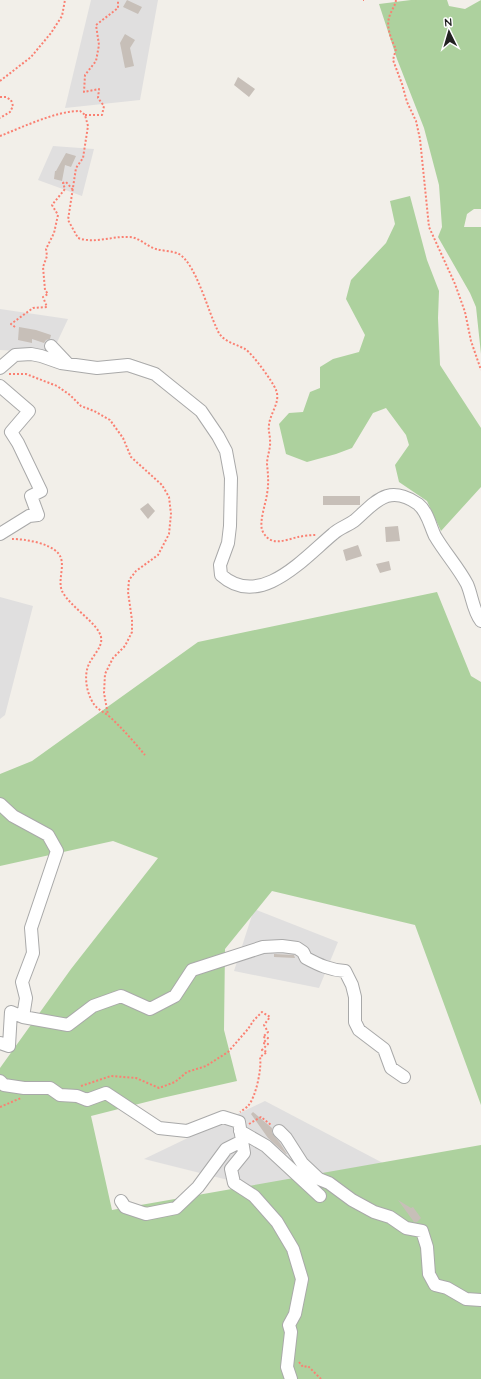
<svg xmlns="http://www.w3.org/2000/svg" width="481" height="1379" font-family="Quicksand,sans-serif">
<rect width="100%" height="100%" fill="#f2efe9"/>
<path fill="#e0dfdf" d="M91,0H158L140,100L65,108Z
M53,146L94,149L82,196L38,180Z
M0,309L68,319L52,353L0,350Z
M0,597L33,606L5,715L0,719Z
M254,909L338,942L319,988L234,971Z
M265,1101L478,1213L260,1188L144,1159Z"/>
<path fill="#add19e" d="M411,0H447L449,6L465,9L481,0V209H474L467,214L464,227H481V354L476,307L470,293L438,237L442,227L439,185L424,128L397,59L379,4Z
M410,196L427,260L439,291L438,318L440,365L481,428V487L441,531L427,501L399,482L395,465L409,445L406,435L386,408L373,413L352,448L336,454L307,462L286,454L279,424L289,413L303,412L310,392L320,388V367L333,359L359,352L365,335L346,299L351,280L386,243L395,224L390,201Z
M437,592L471,676L481,682V1105L415,925L272,891L225,949L224,1030L237,1081L162,1098L91,1116L112,1210L481,1145V1379H0V1068L71,969L158,858L113,841L0,866V774L32,761L198,642Z"/>
<path fill="#c7bfb8" d="M127,0L142,7L138,14L123,7Z
M125,34L135,40L130,48L134,66L125,68L120,43Z
M238,77L255,89L249,97L234,85Z
M66,153L76,156L71,167L65,165L62,181L54,179L55,171H56Z
M19,327L36,330L51,335L50,339L46,340L44,343L32,339V343L18,340Z
M323,496H360V505H323Z
M148,503L155,511L148,519L140,509Z
M398,526L400,541L386,542L385,527Z
M358,545L362,556L346,561L343,550Z
M389,561L391,570L380,573L376,564Z
M274,954L294,955L295,958L274,957Z
M253,1112L272,1128V1133L280,1143L287,1154H286L268,1138L251,1114Z
M398,1200L411,1208L413,1207L421,1218L417,1222H414Z"/>
<g fill="none" stroke-linecap="round" stroke-linejoin="round">
<g stroke="#a9a9a9" stroke-width="14">
<path id="minor" d="M51,346L68,364
M0,368L15,355L31,354L41,356L61,363L97,368L128,365L155,374L201,411L218,436L226,451L231,478L230,526L228,543L220,565L221,575C260,610 304,558 333,534C339,528 347,526 354,521C364,513 374,500 387,496C398,493 410,498 418,504C428,512 430,526 435,536C445,553 458,567 467,584C472,595 473,611 481,621
M0,386L29,411L11,432L18,443L41,491L31,496L38,515L29,516L0,534
M0,804L13,816L48,835L57,851L31,928L33,953L22,982L26,998L23,1017
M0,1043L9,1046L11,1012L23,1017L68,1025L93,1006L121,996L150,1009L175,996L192,970L263,947L282,946L297,948L303,952L306,958C319,965 330,970 345,971L352,985L355,997V1022L359,1030L384,1049L391,1068L404,1077
M0,1081L4,1085L24,1088H50L60,1095L77,1096L87,1100L106,1093L159,1128L187,1131L223,1117L239,1122L244,1153L231,1169L234,1183L254,1196L277,1222L293,1249L302,1279L295,1314L289,1325L291,1332L287,1367L291,1379
M240,1131L266,1146L320,1196
M279,1131L286,1138L302,1163L319,1179L329,1183L352,1200L374,1212L390,1217L406,1228L422,1231L427,1247L429,1274L435,1285L447,1288L466,1299L481,1300
M121,1201L125,1207L146,1214L176,1208L198,1187L226,1149L242,1141"/>
</g>
<path stroke="#fa8072" stroke-width="2" stroke-dasharray="2 2" stroke-linecap="butt" d="M363,0H364
M396,0C395,7 390,12 389,18C386,27 392,42 396,49L393,60L402,84L407,102L416,121L420,139L429,227L455,284L465,312L471,341L481,370
M0,81L31,57L51,33L62,16L65,0
M0,97H6L11,100L13,106L10,112L0,118
M85,115H102L104,106L98,98L99,89L84,92L85,75L96,61L99,45L96,25L118,8V0
M0,136C23,127 56,111 80,111L85,115L88,126L83,158L76,168L68,220L78,238C95,244 111,236 129,237C139,237 146,246 156,249C163,251 173,251 179,254C196,264 208,311 217,329C222,342 234,343 245,349C252,353 273,382 276,390C281,402 270,413 269,425C268,430 270,435 270,440C271,448 267,456 267,464C268,474 269,483 267,494C266,503 258,524 263,532C271,547 285,540 298,537C303,536 310,535 316,535
M15,327L11,324L33,308L47,307L43,297L48,294L45,290L43,267L47,256L46,249L54,233L58,215L52,205L65,189L63,183L66,182L73,190
M9,374H26L57,386L70,395L81,406L94,411L110,420L123,438L131,457L162,485L169,497L171,514L169,534L158,555L136,571L129,580L128,592L132,620V632L125,646L113,658L105,674L104,693L108,715
M12,539C25,539 49,543 58,553C67,563 57,579 62,591C70,607 98,623 101,637C103,647 93,655 89,664C84,674 86,689 91,699C95,709 103,711 110,717C123,729 134,742 145,755
M81,1086L111,1076L136,1078L159,1088L175,1082L187,1072L206,1066L228,1052L248,1029L254,1020L262,1012L270,1017L264,1025L268,1032L263,1037L268,1038L263,1043L268,1044L262,1050L267,1052L260,1057C262,1068 256,1097 248,1106C246,1108 243,1110 240,1112
M0,1107L21,1098
M249,1124L261,1117L271,1125
M299,1362L303,1367L308,1366L321,1379"/>
<use href="#minor" stroke="#fff" stroke-width="12"/>
</g>
<g transform="translate(449 32) rotate(355)" stroke="#ffffff" stroke-width="3" paint-order="stroke">
<path d="M0-3L7 15L0 10L-7 15Z" fill="#222222"/>
<text y="-6" font-size="11" font-weight="bold" text-anchor="middle" fill="#222222">N</text>
</g>
</svg>
